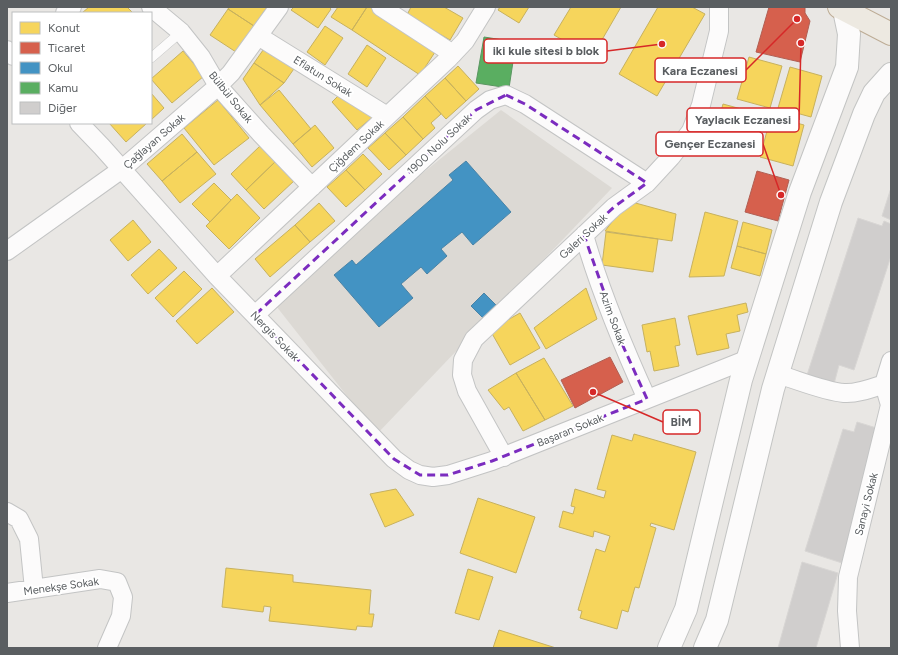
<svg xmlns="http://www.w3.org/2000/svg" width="898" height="655" font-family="Figtree,sans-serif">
<rect width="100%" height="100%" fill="#e9e7e4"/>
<path fill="#dcd9d4" d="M501,110L612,188L377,434L269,297Z"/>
<path fill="#f6d55c" stroke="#c7b15e" d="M89,7H127L133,13H82Z
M229,7H267L254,26L228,9Z
M294,7H329L331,9L318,28L291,10Z
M338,7H367L352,30L331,17Z
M367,7H380L439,46L420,75L352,30Z
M411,7H444L463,18L450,40L407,15Z
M500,7H529L519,23L498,10Z
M571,7H621L592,57L554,35Z
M658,7H692L705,14L657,96L619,74Z
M228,9L254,26L236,52L210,35Z
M325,26L343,38L325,65L307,52Z
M268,43L298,63L284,83L254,63Z
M367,45L386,58L367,87L348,74Z
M183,51L204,76L172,103L151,79Z
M749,57L782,66L770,108L737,99Z
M254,63L284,83L260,105L243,79Z
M458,66L479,89L466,101L445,78Z
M790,67L822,76L811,117L778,108Z
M445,78L466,101L446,119L425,96Z
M279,90L311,129L293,144L260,105Z
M344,90L374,116L357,130L332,102Z
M151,93L164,108L151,120Z
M425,96L441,114L431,123L435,128L423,139L403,117Z
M218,100L249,138L214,165L184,128Z
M723,104L756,113L745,154L712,145Z
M771,116L804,125L793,166L760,157Z
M403,117L423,139L406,155L385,133Z
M109,123H147L126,142Z
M315,125L334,148L312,167L293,144Z
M385,133L406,155L389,170L368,148Z
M182,134L197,152L162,181L147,164Z
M261,145L276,161L246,190L231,174Z
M197,152L216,174L180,203L162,181Z
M363,154L382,174L365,190L346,170Z
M276,161L295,180L264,209L246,190Z
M346,170L365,190L346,207L327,187Z
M214,183L231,200L210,222L192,204Z
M237,194L260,218L229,249L206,226Z
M628,201L676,214L672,241L605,231Z
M319,203L335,221L310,242L295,225Z
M705,212L738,221L724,276L689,277Z
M133,220L151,242L128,261L110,240Z
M743,222L772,230L766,254L737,246Z
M295,225L310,242L270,277L255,259Z
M606,232L658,239L653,272L602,265Z
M737,246L766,254L760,276L731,268Z
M159,249L177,268L148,294L131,275Z
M184,271L202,289L173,317L155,298Z
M212,288L234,312L197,344L176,321Z
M586,288L597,319L546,349L534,328Z
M746,303L748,312L737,315L740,331L726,334L729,348L697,355L688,316Z
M520,313L540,348L510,365L490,330Z
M675,318L680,345L675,346L679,366L654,371L650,351L647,352L642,325Z
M544,358L573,406L545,420L516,373Z
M516,373L545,420L523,431L509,407L504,410L488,390Z
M634,434L696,452L674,530L651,523L650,526L656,528L639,588L635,587L628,612L622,610L617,629L580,618L582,611L578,610L596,549L605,552L610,536L594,531L593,537L559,527L563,511L573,514L575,507L571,506L575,489L604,498L606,491L597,489L612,435L632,441Z
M396,489L414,515L385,527L370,494Z
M478,498L535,517L516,573L460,553Z
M226,568L293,575V582L371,590L369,614H374L372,627L357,626L356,630L269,621L271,607L264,606L263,612L222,607Z
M468,569L493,577L479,620L455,613Z
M499,630L556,648H493Z"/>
<path fill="#d6604d" stroke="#b15f53" d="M769,7H805V13L810,21L800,62L756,52Z
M757,171L789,180L778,221L745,212Z
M610,357L623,382L575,408L561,380Z"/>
<path fill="#4393c3" stroke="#4a83a6" d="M466,161L511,212L473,245L462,232L441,249L447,256L427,274L421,267L401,284L413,298L379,327L334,275L352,260L356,265L453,180L449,175Z
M484,293L496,305L483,318L471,306Z"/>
<path fill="#5aae61" stroke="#5a9661" d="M484,37L516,42L509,88L476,83Z"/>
<path fill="#d0cecd" stroke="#d8d6d4" d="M891,188V220L882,216Z
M858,218L882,226L884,221L891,224V256L854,370L839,365L834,384L807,375Z
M857,422L883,430L842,563L805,551L843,429L854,432Z
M802,562L838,573L816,648H778Z"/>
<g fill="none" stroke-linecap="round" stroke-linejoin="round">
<g stroke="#c3c4c4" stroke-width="10">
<path id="lane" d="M151,58L181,32"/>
</g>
<g stroke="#c3c4c4" stroke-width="20">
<path id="street" d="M151,7L181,32L201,57L218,86L261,134L312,187
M381,7L453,54
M65,13L72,7
M258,36L387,116
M7,50L13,56
M79,123L102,147L217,276L394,459L409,470L420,475L433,477L448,475L492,461L748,359
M584,235C600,291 623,346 647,399
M7,251L122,169L218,86L231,73L279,7
M217,276L448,59L465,41L486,7
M255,315L476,110L490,100L506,95L525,104L647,183
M777,374C798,380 823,391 844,393C857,394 872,388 884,384
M504,457L467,391L462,375L463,360L474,339L614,207L647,183L671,157L691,131L701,105L719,31V7
M7,512L19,519L29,539L34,589
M7,593L100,579L117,582L123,597L121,616L107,648
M850,648L847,611L848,577L890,405L884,384L891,361"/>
</g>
<g stroke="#c3c4c3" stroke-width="24">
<path id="secondary" d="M669,648L686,609L741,380L800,192L847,67L849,34L844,10
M705,648L717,620L773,389L831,202L864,114L874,93L891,74"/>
</g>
<g stroke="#bdac95" stroke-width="24">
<path id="highway" d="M839,7L891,34"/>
</g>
<use href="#lane" stroke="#fcfbfb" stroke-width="9"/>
<use href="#street" stroke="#fcfbfb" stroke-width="18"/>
<use href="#secondary" stroke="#fcfbfb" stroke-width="22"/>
<use href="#highway" stroke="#ede9e1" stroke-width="22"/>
</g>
<path fill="none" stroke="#7b2cbf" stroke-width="3" stroke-dasharray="8 5" stroke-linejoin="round" d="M506,95L525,104L647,183L614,207L584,235L623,346L647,399L492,461L448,475H420L394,459L255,315L476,110Z"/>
<g text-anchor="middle" stroke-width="4" stroke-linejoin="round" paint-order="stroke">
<g font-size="11" fill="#5a5e61" stroke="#fff">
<text transform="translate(323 76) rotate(32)" y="4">Eflatun Sokak</text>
<text transform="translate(231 97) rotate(51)" y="4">Bülbül Sokak</text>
<text transform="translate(154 141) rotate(-41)" y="4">Çağlayan Sokak</text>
<text transform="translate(439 144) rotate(-43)" y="4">1900 Nolu Sokak</text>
<text transform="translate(356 146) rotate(-43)" y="4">Çiğdem Sokak</text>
<text transform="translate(583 236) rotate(-43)" y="4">Galeri Sokak</text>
<text transform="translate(613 318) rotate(70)" y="4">Azim Sokak</text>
<text transform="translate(275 336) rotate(46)" y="4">Nergis Sokak</text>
<text transform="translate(570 430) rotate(-22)" y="4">Başaran Sokak</text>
<text transform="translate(866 504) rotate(-76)" y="4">Sanayi Sokak</text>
<text transform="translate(61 586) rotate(-8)" y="4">Menekşe Sokak</text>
</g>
</g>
<path fill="none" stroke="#d62828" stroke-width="1.5" d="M662 44L607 51M797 19L746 70M801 43L799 120M781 195L763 144M593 392L663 422"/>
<g fill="#d62828" stroke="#fff" stroke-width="1.5">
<circle cx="662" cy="44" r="4"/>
<circle cx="797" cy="19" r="4"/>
<circle cx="801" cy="43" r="4"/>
<circle cx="781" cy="195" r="4"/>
<circle cx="593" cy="392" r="4"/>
</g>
<g fill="#fff" stroke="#d62828" stroke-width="1.5">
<rect x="484" y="39" width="123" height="24" rx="4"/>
<rect x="655" y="58" width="91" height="24" rx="4"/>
<rect x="687" y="108" width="112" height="24" rx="4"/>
<rect x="656" y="132" width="107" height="24" rx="4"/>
<rect x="663" y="410" width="37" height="24" rx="4"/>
</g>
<g font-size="12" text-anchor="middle" font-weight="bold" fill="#5a5e61">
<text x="546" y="55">iki kule sitesi b blok</text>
<text x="700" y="75">Kara Eczanesi</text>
<text x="743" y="124">Yaylacık Eczanesi</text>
<text x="710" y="148">Gençer Eczanesi</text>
<text x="681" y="426">BİM</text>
</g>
<rect width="898" height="655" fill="none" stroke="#5a5e61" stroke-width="16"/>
<rect x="12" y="12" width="140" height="112" fill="#ffffff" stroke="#bdbfc0"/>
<rect x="20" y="22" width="20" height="12" fill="#f6d55c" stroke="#bdbfc0"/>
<text x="48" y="32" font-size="12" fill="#5a5e61">Konut</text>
<rect x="20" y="42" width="20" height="12" fill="#d6604d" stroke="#bdbfc0"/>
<text x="48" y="52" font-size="12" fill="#5a5e61">Ticaret</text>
<rect x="20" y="62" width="20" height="12" fill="#4393c3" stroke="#bdbfc0"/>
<text x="48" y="72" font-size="12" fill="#5a5e61">Okul</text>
<rect x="20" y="82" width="20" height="12" fill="#5aae61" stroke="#bdbfc0"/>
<text x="48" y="92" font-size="12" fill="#5a5e61">Kamu</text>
<rect x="20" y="102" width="20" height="12" fill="#d0cecd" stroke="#bdbfc0"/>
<text x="48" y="112" font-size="12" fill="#5a5e61">Diğer</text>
</svg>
